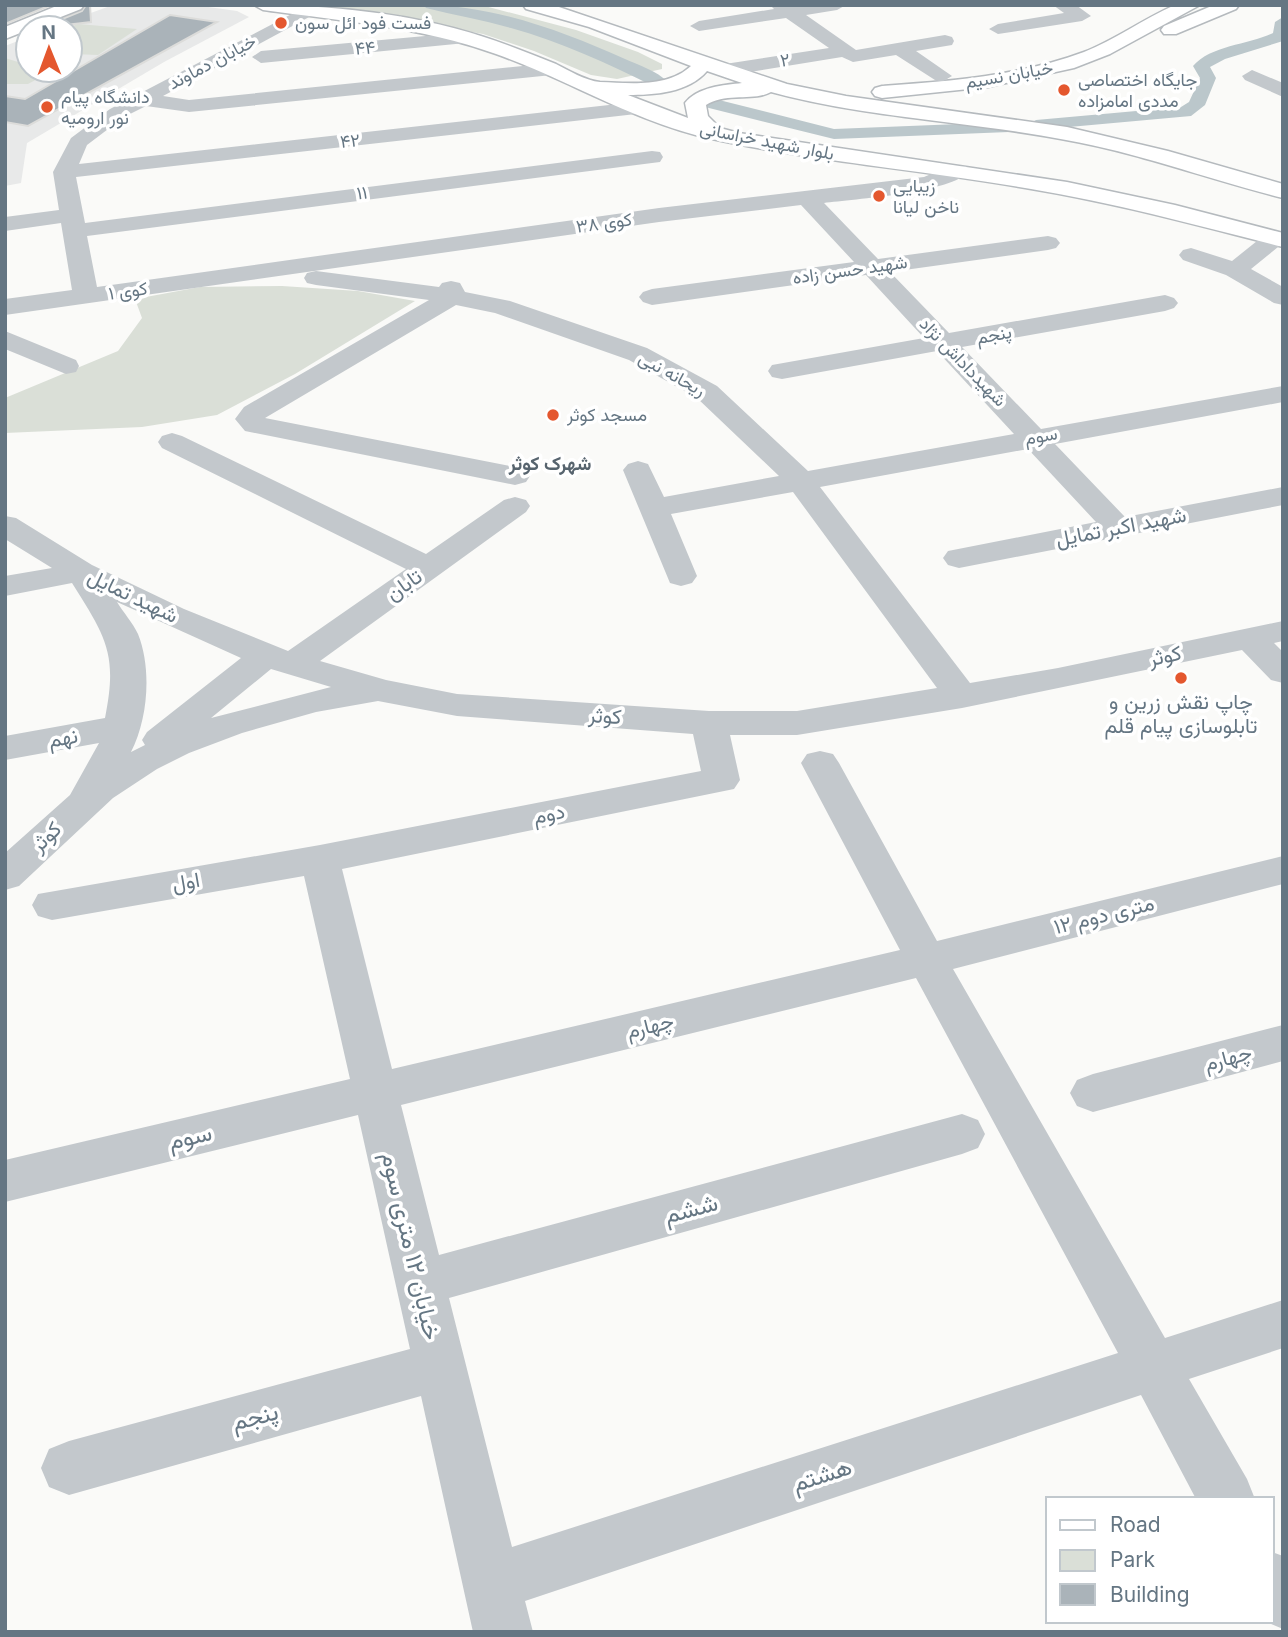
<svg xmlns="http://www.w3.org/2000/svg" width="1288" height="1637" font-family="Inter,Vazirmatn,sans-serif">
<rect width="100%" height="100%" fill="#fafaf8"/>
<path fill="#e8e9e9" d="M113,5H194L237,11L249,17L164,62L27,143L21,183L5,186V46L28,37V70H70V28H49Z"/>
<path fill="#dadfd7" d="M321,5H481L576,30L638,52L662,64V69L617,79L591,75L534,51L483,34Z
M78,24L137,29L98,55L73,54L74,50L70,48V28H67Z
M5,58L28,65V70H41V77L28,84H5Z
M282,286L358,291L415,301L295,374L217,415L142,427L5,433V398L118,351L142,318L135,299L200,287Z"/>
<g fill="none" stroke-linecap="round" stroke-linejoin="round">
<path fill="#bbc7cb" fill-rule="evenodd" d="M424,5C493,5 562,31 625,59C638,65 658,71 667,82L659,87L653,86C607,63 561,42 511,28C483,20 454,15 426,8Z
M1283,17V41L1225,59L1210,67L1216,78L1205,105L1191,116L1036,130L1027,125L1036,120L1181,107L1189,102L1200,78L1193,66C1211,45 1248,45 1273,33L1275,22Z
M707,97L834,129L1009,122L1018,127L1009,132L834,139L701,106L698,102L701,98Z"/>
</g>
<path fill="#aab3b9" stroke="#dcdcda" stroke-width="2" d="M5,5H51L5,24Z
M86,5H90L91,22L40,28L82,11Z
M170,15L217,22L28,126L5,122V96L25,99Z"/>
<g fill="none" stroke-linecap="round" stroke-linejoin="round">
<g stroke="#b5babe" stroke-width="3">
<path id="major" d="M59,5H84L81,9L5,39V27Z
M254,5C330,5 409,13 481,36C506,44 531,54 556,64C568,70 586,81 600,82C630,83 667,88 691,66L589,27L526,9L523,5H553L787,84L846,96L1067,127L1168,151L1283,184V198C1210,180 1140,153 1066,140C968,121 867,118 771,92C753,102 727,92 706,105L708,116L720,128L739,133L1067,182L1175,205L1283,233V247C1199,226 1116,203 1031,189C925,170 817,162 712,139C637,123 569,80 496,54C421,27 342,21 263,10ZM707,71L742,83C724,85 697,87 685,103L688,118L628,95C654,95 688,93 707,71Z
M1175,5H1200L1110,54L1074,68L988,87L882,98L875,96L872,92L875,88L882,86C949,81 1020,76 1084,52C1115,40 1143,19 1175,5Z
M1214,5H1239L1236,9L1176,34H1164L1161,30L1164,26Z"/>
</g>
<path fill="#c3c8cc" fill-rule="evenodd" d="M770,5H846L837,10L806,15L856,50L945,35L952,37L954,41L952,45L916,51L952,76L942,82L935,80L896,55L853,62L842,57L725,76L718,74L715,70L725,64L829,48L786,18L699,31L690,26L699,21L774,9Z
M1053,5H1076L1091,16L1082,21L998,34L989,29L998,24L1064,13Z
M305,7L311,8L314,12L311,16L163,96L189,100L552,63L562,69L552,75L189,112L146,106L124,117L87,145L79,164L636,102L643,104L646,108L643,112L636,114L76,177L85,223L652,151L660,152L663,157L660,162L652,163L87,236L97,287L659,208L924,177L950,166H966L969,171C953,193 853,199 824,203L878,259L1048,236L1056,238L1060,243L1056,248L1048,250L890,272L949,333L1165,295L1174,298L1178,303L1174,308L1165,311L962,347L1041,429L1283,386V402L1055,444L1125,517L1283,487V505L959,568L948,565L943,558L948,551L1096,522L1028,449L820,487L970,683L1058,668L1283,621V641L1274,643L1283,652V683L1271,680L1242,650L962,708L797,735H730L740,780L734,789L342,869L392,1069L900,950L801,763L807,754L820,751L833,754L839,763L937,941L1283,856V884L953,969L1165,1338L1283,1300V1348L1189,1379L1247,1479L1255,1499H1196L1141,1395L525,1601L533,1632H473L421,1396L69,1495L49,1487L41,1468L49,1449L69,1441L410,1349L358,1115L5,1202V1160L350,1079L304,876L52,920L38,916L32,905L38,894L320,845L701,771L693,734L457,716L378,701L316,712L242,733L189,753L157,769L113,798L19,886L5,890V853L70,795L99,743L5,760V736L105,718C118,654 106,637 72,583L5,596V576L52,568L5,539V516L16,518L92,565L184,609L288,651L406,569L162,448L158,442L162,436L172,433L182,436L426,554L504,500L515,497L526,500L530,506L526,512L320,661L386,680L457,694L709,711H797L937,688L793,492L671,514L697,576L692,583L681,586L670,583L623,470L628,464L638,461L648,464L664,497L779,476L697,398L629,360L495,313L456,305L265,418L515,467L526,470L530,476L526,482L515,485L245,431L235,419L244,407L429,300L316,285L307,283L304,278L307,273L316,271L439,287L442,283L451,281L460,283L465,292L510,301L647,348L717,386L808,471L1014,434L937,351L782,379L772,377L768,371L772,365L924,338L866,275L652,305L643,302L639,297L643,292L652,289L854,262L801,205L659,222L5,315V299L72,290L61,223L5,231V217L59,210L53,172L71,138L110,109ZM117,602L241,658L147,732L142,740L145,745L131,752C148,719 152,669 138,634C133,623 123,612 117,602ZM271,669L331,687L211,718ZM916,978L1118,1353L512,1547L449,1298L962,1154L978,1148L985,1134L978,1120L962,1114L439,1255L401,1105Z
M469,32L476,34L478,38L476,42L261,63L252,57L261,51Z
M1252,70L1283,83V97L1245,80L1242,76Z
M1275,231L1283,233V243L1251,269L1283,287V305L1274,303L1226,275L1183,260L1179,255L1183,250L1191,248L1232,261L1267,233Z
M5,331L76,360L79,366L76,372L66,374L5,349Z
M1283,1025V1061L1093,1112L1077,1106L1070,1093L1077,1080L1093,1074Z
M1272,1552L1283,1556V1629L1264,1621H1272Z"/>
<use href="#major" fill="#fff" fill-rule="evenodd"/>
</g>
<g fill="#e4572e" stroke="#fff" stroke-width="2.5">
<circle cx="281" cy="23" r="7"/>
<circle cx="1064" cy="90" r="7"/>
<circle cx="47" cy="107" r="7"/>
<circle cx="879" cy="196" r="7"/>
<circle cx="553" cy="415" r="7"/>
<circle cx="1181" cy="678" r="7"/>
</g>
<g text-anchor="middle" stroke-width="7" stroke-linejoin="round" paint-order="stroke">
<g font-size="18" fill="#657683" stroke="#fff" text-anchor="start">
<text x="295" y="29">فست فود ائل سون</text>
<text x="1078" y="86">جایگاه اختصاصی<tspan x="1078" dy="21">مددی امامزاده</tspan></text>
<text x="61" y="103">دانشگاه پیام<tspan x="61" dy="21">نور ارومیه</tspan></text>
<text x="893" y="192">زیبایی<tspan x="893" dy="21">ناخن لیانا</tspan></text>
<text x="567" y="421">مسجد کوثر</text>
</g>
<g font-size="18" fill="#657683" stroke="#fff">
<text transform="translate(365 48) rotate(-5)" y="6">۴۴</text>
<text transform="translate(785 60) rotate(-9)" y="6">۲</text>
<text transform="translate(212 62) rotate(-28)" y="6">خیابان دماوند</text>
<text transform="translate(1009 75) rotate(-10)" y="6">خیابان نسیم</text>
<text transform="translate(350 141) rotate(-6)" y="6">۴۲</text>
<text transform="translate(767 141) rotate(11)" y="6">بلوار شهید خراسانی</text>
<text transform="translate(362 193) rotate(-7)" y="6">۱۱</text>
<text transform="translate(604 223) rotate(-8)" y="6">کوی ۳۸</text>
<text transform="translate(850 270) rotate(-8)" y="6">شهید حسن زاده</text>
<text transform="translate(128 291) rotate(-8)" y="6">کوی ۱</text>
<text transform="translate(994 335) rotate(-11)" y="6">پنجم</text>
<text transform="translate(963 362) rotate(46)" y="6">شهیدداداش نژاد</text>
<text transform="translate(672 374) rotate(29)" y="6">ریحانه نبی</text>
<text transform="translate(1041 436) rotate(-10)" y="6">سوم</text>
</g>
<g font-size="19" font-weight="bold" fill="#57646e" stroke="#fff">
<text x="550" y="470">شهرک کوثر</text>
</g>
<g font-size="21" fill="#657683" stroke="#fff">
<text transform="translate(1121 527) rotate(-11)" y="7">شهید اکبر تمایل</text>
<text transform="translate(404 585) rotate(-35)" y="7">تابان</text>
<text transform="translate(133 596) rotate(26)" y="7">شهید تمایل</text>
<text transform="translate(1165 656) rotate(-12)" y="7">کوثر</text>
<text transform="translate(605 716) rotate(4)" y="7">کوثر</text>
<text transform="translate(63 738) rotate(-11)" y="7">نهم</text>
<text transform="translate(549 814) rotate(-11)" y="7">دوم</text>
<text transform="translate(46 837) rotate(-44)" y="7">کوثر</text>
<text transform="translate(186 882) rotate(-10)" y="7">اول</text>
<text transform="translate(1104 915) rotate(-14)" y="7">۱۲ متری دوم</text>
<text transform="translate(650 1026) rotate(-14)" y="7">چهارم</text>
<text transform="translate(1228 1058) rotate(-15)" y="7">چهارم</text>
</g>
<g font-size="21" fill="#657683" stroke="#fff">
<text x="1181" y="709">چاپ نقش زرین و<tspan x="1181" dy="24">تابلوسازی پیام قلم</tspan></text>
</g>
<g font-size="24" fill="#657683" stroke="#fff">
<text transform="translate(190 1137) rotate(-13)" y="8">سوم</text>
<text transform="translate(691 1209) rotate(-15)" y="8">ششم</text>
<text transform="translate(411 1246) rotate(77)" y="8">خیابان ۱۲ متری سوم</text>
<text transform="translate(255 1417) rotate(-15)" y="8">پنجم</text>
<text transform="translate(822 1475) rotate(-18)" y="8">هشتم</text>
</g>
</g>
<rect width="1288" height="1637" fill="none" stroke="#657683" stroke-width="14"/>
<rect x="1046" y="1497" width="228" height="126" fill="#ffffff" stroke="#c1c8cd" stroke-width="2"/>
<rect x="1060" y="1520" width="35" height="10" fill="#ffffff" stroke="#c1c8cd" stroke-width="2"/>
<text x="1110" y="1532" font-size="21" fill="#657683">Road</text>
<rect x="1060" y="1550" width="35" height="21" fill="#dadfd7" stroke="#c1c8cd" stroke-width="2"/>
<text x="1110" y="1567" font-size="21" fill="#657683">Park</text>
<rect x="1060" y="1584" width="35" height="21" fill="#aab3b9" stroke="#c1c8cd" stroke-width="2"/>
<text x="1110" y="1602" font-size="21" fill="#657683">Building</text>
<g transform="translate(49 49) rotate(359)"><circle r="33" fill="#ffffff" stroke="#c1c8cd" stroke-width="2"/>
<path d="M0-5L12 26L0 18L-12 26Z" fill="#e4572e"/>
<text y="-10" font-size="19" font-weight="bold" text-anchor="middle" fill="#657683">N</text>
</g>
</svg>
